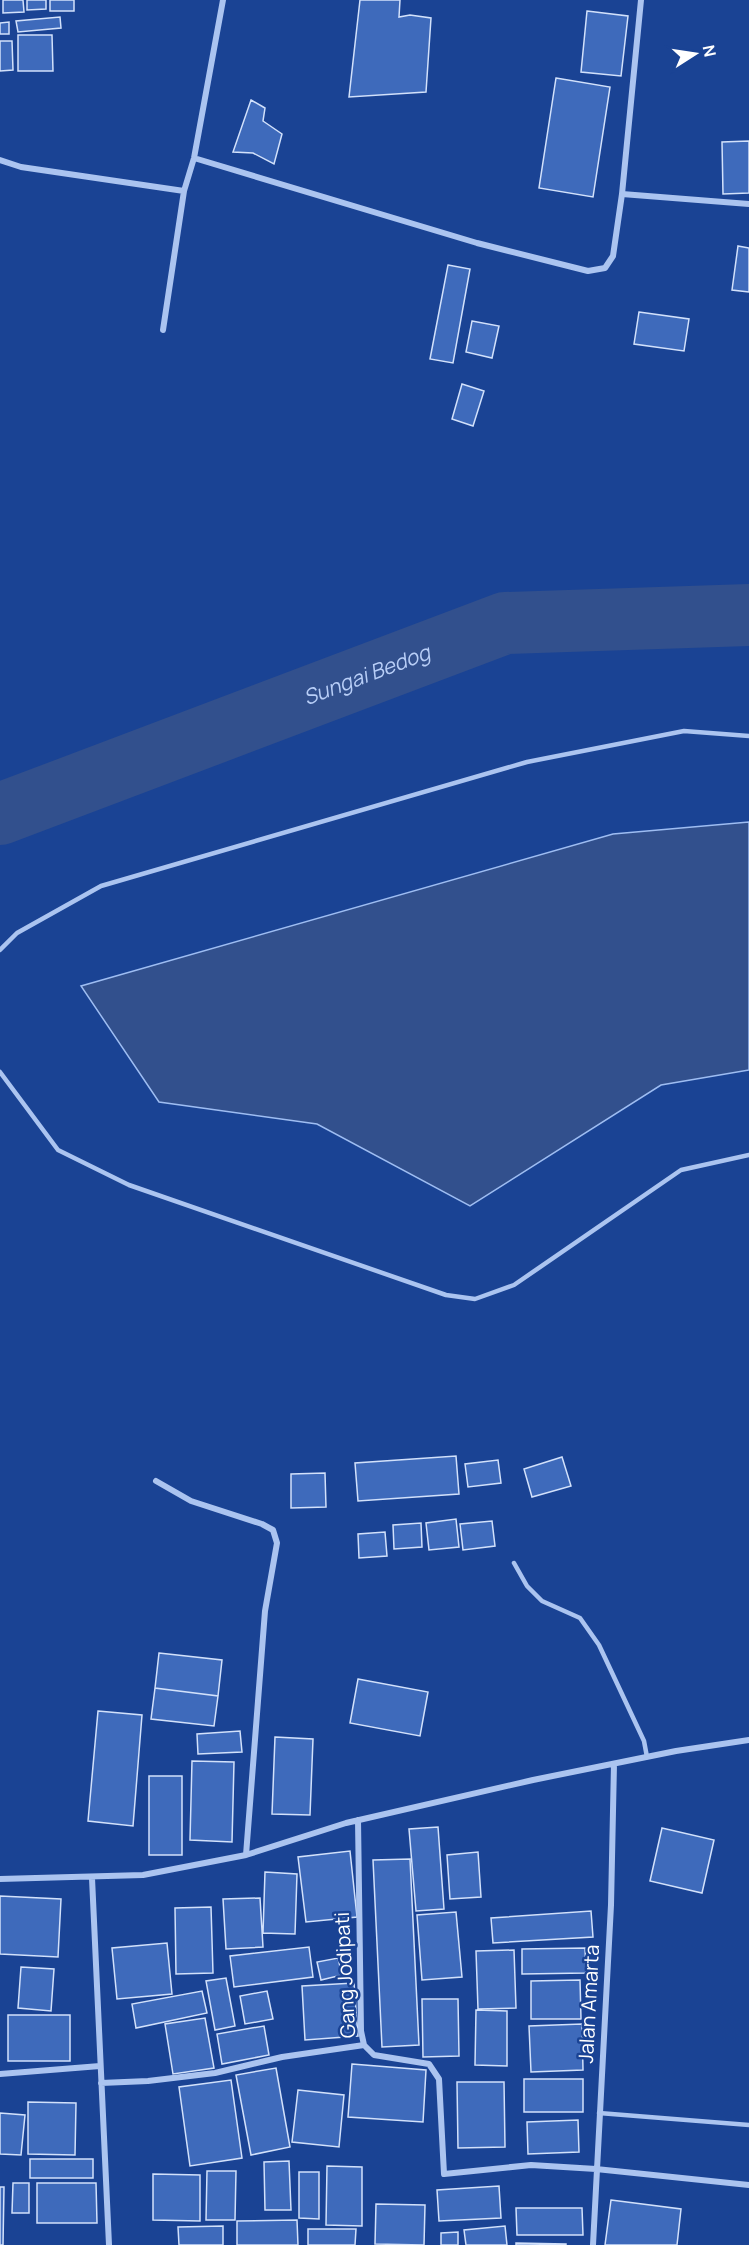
<svg xmlns="http://www.w3.org/2000/svg" width="749" height="2245" font-family="Manrope,sans-serif">
<rect width="100%" height="100%" fill="#1a4394"/>
<path fill="#32508d" stroke="#9ebdf2" stroke-width="1.5" d="M749,822V1070L661,1085L470,1206L317,1124L159,1102L81,986L613,834Z"/>
<g fill="none" stroke-linecap="round" stroke-linejoin="round">
<path stroke="#32508d" stroke-width="62" id="s1" d="M0,814L505,623L749,615"/>
</g>
<path fill="#3e6abb" stroke="#d2e1fb" stroke-width="1.5" d="M3,0H23L24,12L3,13Z
M27,0H46V9L27,10Z
M50,0H74V11H50Z
M360,0H400L399,17L410,15L431,18L426,92L349,97Z
M587,11L628,16L621,76L581,72Z
M60,17L61,28L18,32L16,21Z
M9,22V34H0V23Z
M18,35H52L53,71H18Z
M0,41H12L13,70L0,71Z
M556,78L610,87L593,197L539,188Z
M251,100L265,108L263,121L282,134L274,164L253,153L233,152Z
M749,141V193L723,194L722,142Z
M738,246L749,248V292L732,290Z
M448,265L470,269L453,363L430,359Z
M639,312L689,319L684,351L634,344Z
M472,321L499,326L492,358L466,352Z
M462,384L484,391L473,426L452,419Z
M456,1456L459,1494L358,1501L355,1463Z
M562,1457L571,1486L532,1497L524,1469Z
M498,1460L501,1483L468,1487L465,1464Z
M325,1473L326,1507L291,1508V1474Z
M456,1519L459,1547L429,1550L426,1523Z
M492,1521L495,1546L463,1550L460,1524Z
M421,1523L422,1547L394,1549L393,1525Z
M385,1532L387,1556L359,1558L358,1534Z
M159,1653L222,1660L218,1696L155,1688Z
M358,1679L428,1692L420,1736L350,1723Z
M155,1688L218,1696L214,1726L151,1719Z
M98,1711L142,1715L133,1826L88,1821Z
M240,1731L242,1752L198,1754L197,1734Z
M275,1737L313,1739L310,1815L272,1814Z
M192,1761L234,1762L232,1842L190,1840Z
M149,1776H182V1855H149Z
M438,1827L444,1909L416,1911L409,1829Z
M662,1828L714,1840L702,1893L650,1881Z
M350,1851L357,1917L306,1922L298,1857Z
M478,1852L481,1897L450,1899L447,1855Z
M410,1859L419,2045L382,2047L373,1860Z
M265,1872L297,1874L295,1934L263,1933Z
M0,1896L61,1899L58,1957L0,1954Z
M260,1898L263,1947L226,1949L223,1899Z
M211,1907L213,1973L176,1974L175,1908Z
M591,1911L593,1937L493,1943L491,1918Z
M456,1912L462,1977L422,1980L417,1915Z
M167,1943L172,1994L117,1999L112,1948Z
M309,1947L313,1977L234,1987L230,1956Z
M585,1948L586,1973L522,1974V1949Z
M514,1950L516,2008L478,2009L476,1951Z
M338,1958L342,1975L321,1980L317,1962Z
M21,1967L54,1969L51,2011L18,2008Z
M226,1978L235,2026L215,2030L206,1981Z
M580,1980L581,2019H531V1981Z
M354,1983L358,2036L305,2040L302,1986Z
M202,1991L207,2013L136,2028L132,2004Z
M267,1991L273,2019L245,2024L240,1996Z
M422,1999H458L459,2056L423,2057Z
M476,2010L507,2011V2066L475,2065Z
M8,2015H70V2061H8Z
M205,2018L214,2068L173,2074L165,2024Z
M582,2024L583,2070L531,2072L529,2026Z
M264,2026L269,2055L222,2064L217,2034Z
M352,2064L426,2070L423,2122L348,2117Z
M276,2068L290,2147L251,2155L236,2075Z
M524,2079H583V2112H524Z
M231,2080L242,2158L190,2166L179,2087Z
M457,2082H504L505,2147L458,2148Z
M298,2090L344,2095L339,2147L292,2142Z
M28,2102L76,2103L75,2155L28,2154Z
M0,2113L25,2115L21,2155L0,2154Z
M578,2120L579,2152L528,2154L527,2122Z
M30,2159H93V2178H30Z
M289,2161L291,2210H265L264,2162Z
M327,2166L362,2167V2226L326,2225Z
M207,2171H236L235,2220H206Z
M299,2172H319V2219L299,2218Z
M153,2174L200,2175V2221L153,2220Z
M13,2183H29V2213H12Z
M37,2183H96L97,2223H37Z
M499,2186L501,2218L439,2221L437,2190Z
M0,2187H4L3,2245H0Z
M611,2200L681,2209L677,2245H605Z
M376,2204L425,2205L424,2245L375,2244Z
M516,2208H582L583,2235H517Z
M297,2220L298,2245H237V2221Z
M223,2226V2245H179L178,2227Z
M505,2226L507,2245H466L464,2230Z
M308,2229H356L355,2245H308Z
M458,2232V2245H441V2233Z
M516,2243L566,2244V2245H516Z"/>
<g fill="none" stroke-linecap="round" stroke-linejoin="round">
<path stroke="#abc4f0" stroke-width="4.5" d="M0,950L17,933L101,886L527,762L684,731L749,736
M0,1072L58,1150L129,1185L446,1295L475,1299L514,1285L681,1170L749,1155
M514,1563L527,1586L542,1601L580,1618L599,1645L644,1741L647,1757
M599,2113L749,2125"/>
<path stroke="#abc4f0" stroke-width="6" d="M194,158L477,243L588,271L605,268L613,256L622,194L641,0
M0,160L21,167L184,191
M622,194L749,204
M163,330L184,191L194,158L223,0
M156,1481L191,1501L262,1524L273,1530L277,1543L265,1611L246,1855
M358,1820L361,2031L364,2045L374,2055L429,2064L439,2079L444,2174L531,2165L596,2169L749,2185
M92,1878L109,2245
M0,1879L143,1875L246,1855L346,1823L533,1780L676,1751L749,1740
M0,2074L100,2066
M101,2083L148,2081L215,2073L282,2057L364,2045
M593,2245L611,1905L614,1764"/>
</g>
<g text-anchor="middle" stroke-width="5" stroke-linejoin="round" paint-order="stroke">
<g font-size="20" fill="#fff" stroke="#1a4394">
<text transform="translate(345 1975) rotate(-93)" y="7">Gang Jodipati</text>
<text transform="translate(589 2004) rotate(-87)" y="7">Jalan Amarta</text>
</g>
<g font-size="21" font-style="italic" fill="#b8cef7" stroke="#1a4394">
<text dy="7" stroke="none"><textPath href="#s1" startOffset="392">Sungai Bedog</textPath></text>
</g>
</g>
<g transform="translate(695 54) rotate(78)" stroke="#1a4394" stroke-width="4.5" paint-order="stroke">
<path d="M0-4.5L10 22L0 15L-10 22Z" fill="#ffffff"/>
<text y="-9" font-size="16" font-weight="bold" text-anchor="middle" fill="#ffffff">N</text>
</g>
</svg>
